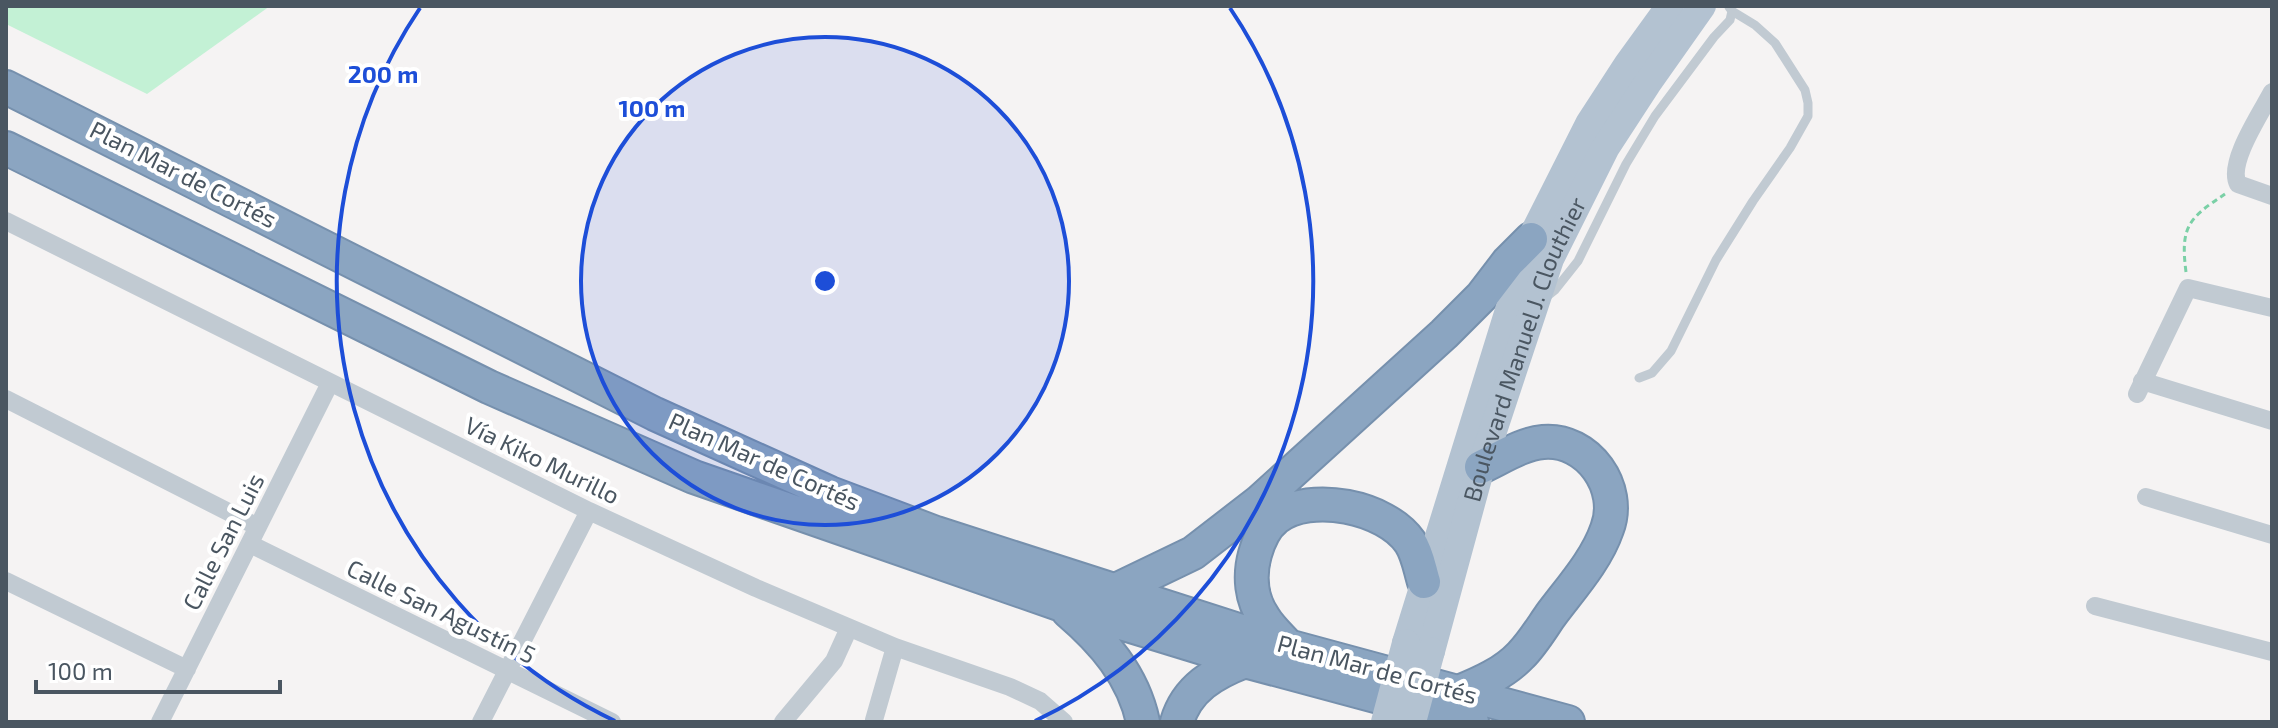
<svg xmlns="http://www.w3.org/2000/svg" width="2278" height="728" font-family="'Exo 2',sans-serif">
<rect width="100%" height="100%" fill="#f5f3f3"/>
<path fill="#c3f1d5" d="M6,6H270L147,94L6,24Z"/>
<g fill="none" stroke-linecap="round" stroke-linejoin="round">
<g stroke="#7690ad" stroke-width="36">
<path id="highway" d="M6,87L655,414L830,493L936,533L1288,646L1568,722
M6,148L489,387L694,477L1059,604L1245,661L1472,722
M1114,591L1193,553L1259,502L1444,334L1482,296L1508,262L1531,239
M1068,611C1103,641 1133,675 1143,722
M1288,646C1280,637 1270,628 1264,618C1251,599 1249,576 1255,554C1259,540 1264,527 1276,518C1310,491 1386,507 1410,542C1418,554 1420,569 1424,582
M1459,692C1481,683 1504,673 1521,655C1532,644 1541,629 1550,616C1570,589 1596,561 1607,529C1623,488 1588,438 1543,442C1521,444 1501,458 1481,467
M1177,722C1187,688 1214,673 1245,661"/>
</g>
<path stroke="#7ad0a6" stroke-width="3" stroke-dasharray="6 4" stroke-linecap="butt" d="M2186,272C2180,226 2189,218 2225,194"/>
<path stroke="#c1cad2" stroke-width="9" d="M1545,298L1555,290L1578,261L1626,164L1655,116L1714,37L1730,20L1732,11L1729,7
M1639,378L1652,373L1671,351L1716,260L1753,201L1790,148L1808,116V103L1805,90L1775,43L1755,25L1732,11"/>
<path stroke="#c1cad2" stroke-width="18" d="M2272,92C2261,113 2227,163 2238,184L2272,196
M6,221L589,511L756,588L895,647L1010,687L1040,701L1064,722
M2142,381L2272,421
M2137,394L2188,288L2272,308
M6,399L258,527
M2146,497L2272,535
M250,544L612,722
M6,581L187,669
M2095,606L2272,652
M874,720L895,647
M160,722L330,383
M481,722L589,511
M783,722L834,661L849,628"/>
<g stroke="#b3c2d1" stroke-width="28">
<path d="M1406,643L1531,239L1589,124L1628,64L1670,6"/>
<path id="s1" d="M1431,651L1481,467L1550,259L1606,147L1647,84L1702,6"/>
</g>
<use href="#highway" stroke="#8ba5c1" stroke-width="32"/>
<path stroke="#b3c2d1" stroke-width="28" d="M1385,722L1406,643
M1412,722L1431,651"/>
</g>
<circle cx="825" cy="281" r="244" fill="#1d4ed8" fill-opacity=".12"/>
<g fill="none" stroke="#1d4ed8" stroke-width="4">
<circle cx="825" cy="281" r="244"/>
<path d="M615 721A488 488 0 0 1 420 8M1230 8A488 488 0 0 1 1035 721"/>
</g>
<g text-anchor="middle" stroke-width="8" stroke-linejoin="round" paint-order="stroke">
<g font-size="24" fill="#4a5661" stroke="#fff">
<text transform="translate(183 175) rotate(27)" y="8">Plan Mar de Cortés</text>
<text dy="8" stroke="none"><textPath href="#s1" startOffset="316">Boulevard Manuel J. Clouthier</textPath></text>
<text transform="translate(542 461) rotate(26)" y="8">Vía Kiko Murillo</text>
<text transform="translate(764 462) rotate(24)" y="8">Plan Mar de Cortés</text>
<text transform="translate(224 542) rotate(-63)" y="8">Calle San Luis</text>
<text transform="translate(441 612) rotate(26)" y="8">Calle San Agustín 5</text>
<text transform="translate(1377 670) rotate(15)" y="8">Plan Mar de Cortés</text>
</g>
</g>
<circle cx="825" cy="281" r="12" fill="#1d4ed8" stroke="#fff" stroke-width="4"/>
<g font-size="24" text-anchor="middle" font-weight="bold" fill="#1d4ed8" stroke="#fff" stroke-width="8" stroke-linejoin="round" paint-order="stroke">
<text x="383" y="83">200 m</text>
<text x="652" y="117">100 m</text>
</g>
<rect width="2278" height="728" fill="none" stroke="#4a5661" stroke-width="16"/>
<path d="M36 680v12h244v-12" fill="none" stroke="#4a5661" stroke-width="4"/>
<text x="48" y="680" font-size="24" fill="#4a5661" stroke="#ffffff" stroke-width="6" paint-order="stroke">100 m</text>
</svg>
